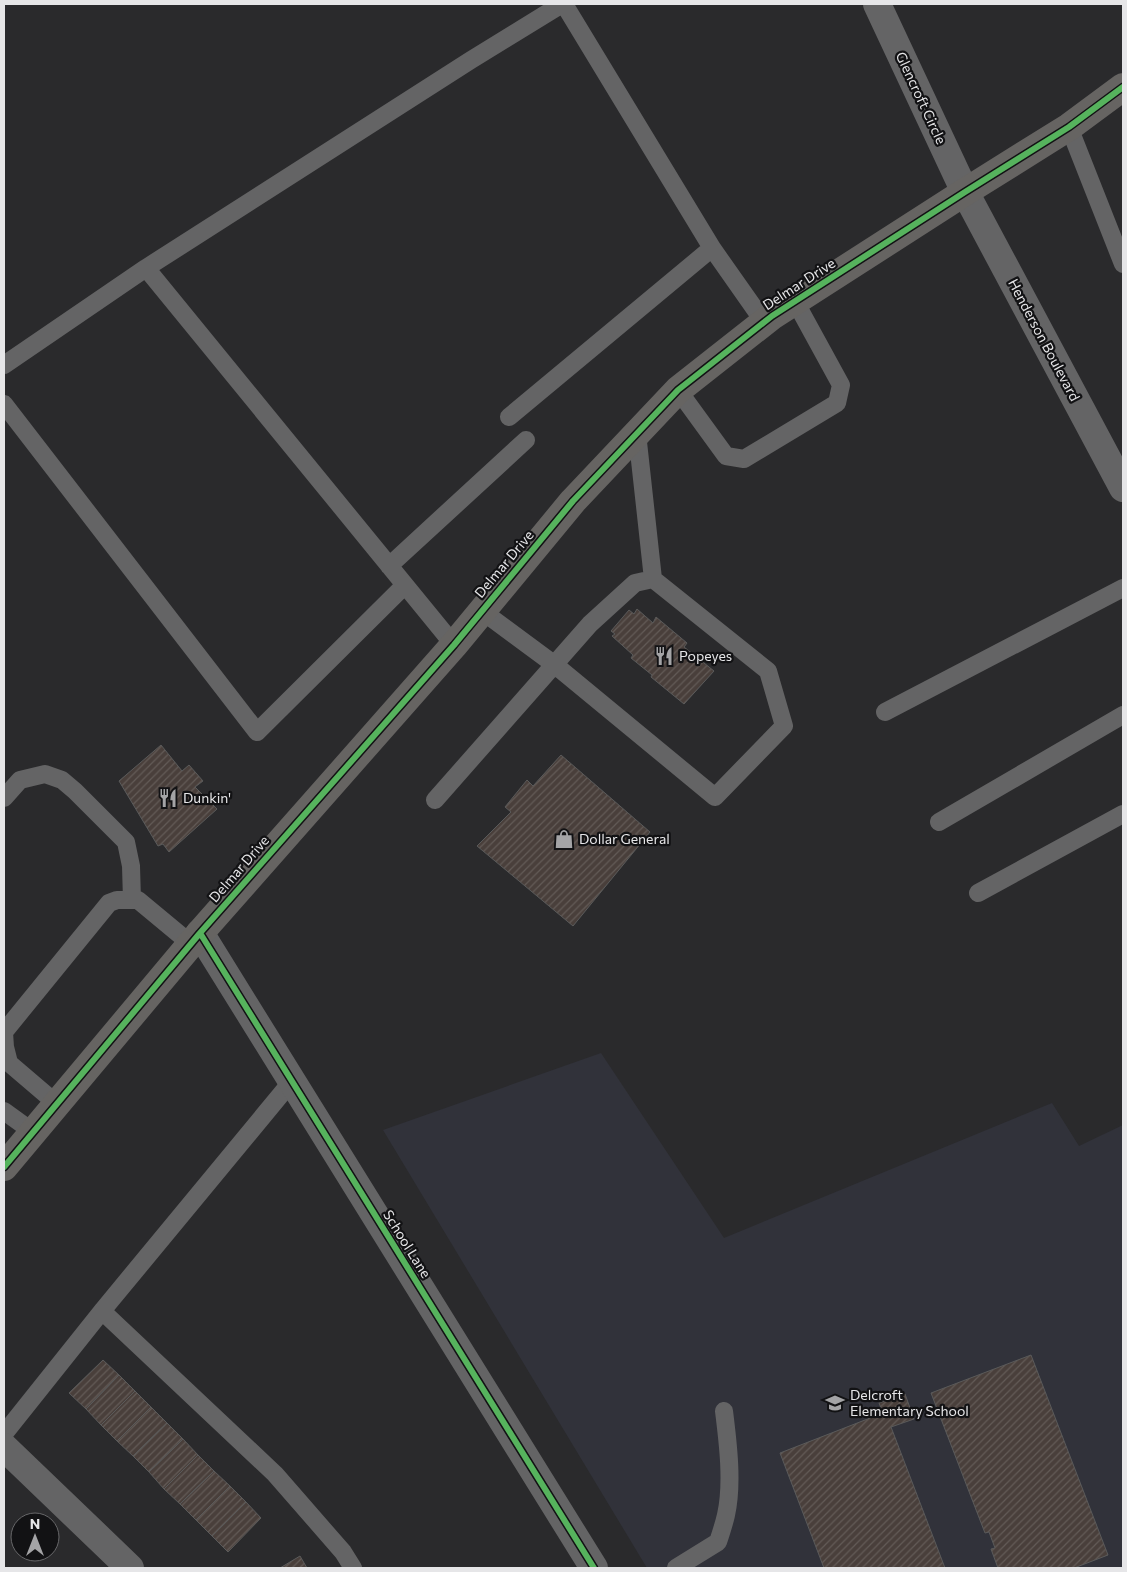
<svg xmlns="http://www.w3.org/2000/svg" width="1127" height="1572" font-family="Commissioner,sans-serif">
<defs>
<pattern id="building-hatch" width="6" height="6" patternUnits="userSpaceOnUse" patternTransform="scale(1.25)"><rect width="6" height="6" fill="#493f3b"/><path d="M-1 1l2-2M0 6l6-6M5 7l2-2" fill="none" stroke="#635b57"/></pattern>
</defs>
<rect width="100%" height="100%" fill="#2a2a2c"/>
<path fill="#31323a" d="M601,1053L724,1238L1052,1103L1079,1146L1123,1125V1568H647L383,1130Z"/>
<path fill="url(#building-hatch)" stroke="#5a5a5a" d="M637,609L653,623L656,617L687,643L684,647L714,671L684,704L651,677L652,675L631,658L633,655L612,636L615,634L611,631L629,610L634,614Z
M161,745L182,771L189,765L203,781L195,787L217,809L169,852L163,844L158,846L119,781Z
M561,755L650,832L573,926L477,846L511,812L505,807L527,780L533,786Z
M1031,1355L1108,1555L1074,1568H998L991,1549L995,1548L989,1532L985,1533L931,1393Z
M103,1360L119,1375L86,1409L69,1393Z
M119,1375L135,1391L101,1425L86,1409Z
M135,1391L151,1407L117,1441L101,1425Z
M905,1394L914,1419L891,1427L945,1568H824L780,1453L883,1413L879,1403Z
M151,1407L167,1423L133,1456L117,1441Z
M167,1423L183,1439L149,1472L133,1456Z
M183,1439L198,1455L164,1489L149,1472Z
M198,1455L214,1471L180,1504L164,1489Z
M214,1471L230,1486L196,1520L180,1504Z
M230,1486L246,1502L212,1536L196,1520Z
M246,1502L261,1518L228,1552L212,1536Z
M300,1556L307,1568H280Z"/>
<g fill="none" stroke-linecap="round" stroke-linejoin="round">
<path stroke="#646465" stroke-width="18" d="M564,4L712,248L764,322
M1069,127L1123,264
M4,365L146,268
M678,390L726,456L744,459L837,403L841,385L795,301
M4,404L257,732L405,585
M509,417L712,248
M637,433L653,579
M389,566L526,440
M454,645L146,268L471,60L562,4
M885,712L1123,588
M4,798L20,780L45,774L62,780L75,791L126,842L131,866L132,900
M435,800L590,624L635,583L653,579L768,671L784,726L715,797L555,665L482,611
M939,822L1123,715
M978,893L1123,814
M57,1104L9,1063L5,1047L4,1032L109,903L117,900H138L191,944
M4,1111L33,1132
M102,1311L275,1474L343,1552L353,1568
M4,1434L102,1311L292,1081
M676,1568L718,1542C721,1533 724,1524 726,1515C733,1484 728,1443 724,1411"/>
<path stroke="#646465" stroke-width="28" d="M877,4L965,192L1123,488
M200,933L594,1568
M4,1447L130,1568"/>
<path stroke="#666462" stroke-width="28" d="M4,1167L200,933L454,645L573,501L678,390L772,316L965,192L1069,127L1123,87"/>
<g stroke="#121214" stroke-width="9">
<path id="cycleway" d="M200,933L594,1568
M4,1167L200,933L454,645L573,501L678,390L772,316L965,192L1069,127L1123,87"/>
</g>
<use href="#cycleway" stroke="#56b35d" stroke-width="6"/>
</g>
<defs>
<g id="restaurant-bare" transform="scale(1.5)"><path d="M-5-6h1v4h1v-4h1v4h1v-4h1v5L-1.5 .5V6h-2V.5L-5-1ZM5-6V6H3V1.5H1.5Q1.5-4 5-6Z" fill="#a4a4a6" stroke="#121214" stroke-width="2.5" paint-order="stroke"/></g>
<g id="shop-bare" transform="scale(1.5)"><path d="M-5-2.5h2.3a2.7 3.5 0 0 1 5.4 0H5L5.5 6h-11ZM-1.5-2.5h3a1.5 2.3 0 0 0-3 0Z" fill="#a4a4a6" stroke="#121214" stroke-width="2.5" paint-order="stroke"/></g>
<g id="school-bare" transform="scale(1.5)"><path d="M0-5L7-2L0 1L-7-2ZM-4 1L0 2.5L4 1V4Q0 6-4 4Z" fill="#a4a4a6" stroke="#121214" stroke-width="2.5" paint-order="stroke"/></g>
</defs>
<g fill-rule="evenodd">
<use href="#restaurant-bare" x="664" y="656"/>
<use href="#restaurant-bare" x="168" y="798"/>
<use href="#shop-bare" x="564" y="839"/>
<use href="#school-bare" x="835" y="1403"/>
</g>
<g text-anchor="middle" stroke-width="4.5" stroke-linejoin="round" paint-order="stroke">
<g font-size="14" fill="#e6e6e8" stroke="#121214">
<text transform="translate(921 98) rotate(65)" y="5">Glencroft Circle</text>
<text transform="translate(799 284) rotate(-33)" y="5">Delmar Drive</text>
<text transform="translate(1044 340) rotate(62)" y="5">Henderson Boulevard</text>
<text transform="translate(504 564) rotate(-50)" y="5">Delmar Drive</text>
<text transform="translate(239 869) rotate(-49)" y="5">Delmar Drive</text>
<text transform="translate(407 1244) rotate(58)" y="5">School Lane</text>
</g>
<g font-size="14" fill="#e6e6e8" stroke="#121214" text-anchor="start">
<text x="679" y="661">Popeyes</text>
<text x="183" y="803">Dunkin'</text>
<text x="579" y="844">Dollar General</text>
<text x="850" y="1400">Delcroft<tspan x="850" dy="16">Elementary School</tspan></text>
</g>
</g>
<rect width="1127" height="1572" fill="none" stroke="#e6e6e8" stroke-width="10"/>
<g transform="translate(35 1537)"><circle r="24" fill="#121214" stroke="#676769"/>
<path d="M0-4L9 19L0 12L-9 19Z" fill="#a4a4a6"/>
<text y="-8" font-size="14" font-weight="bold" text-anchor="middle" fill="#e6e6e8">N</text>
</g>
</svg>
